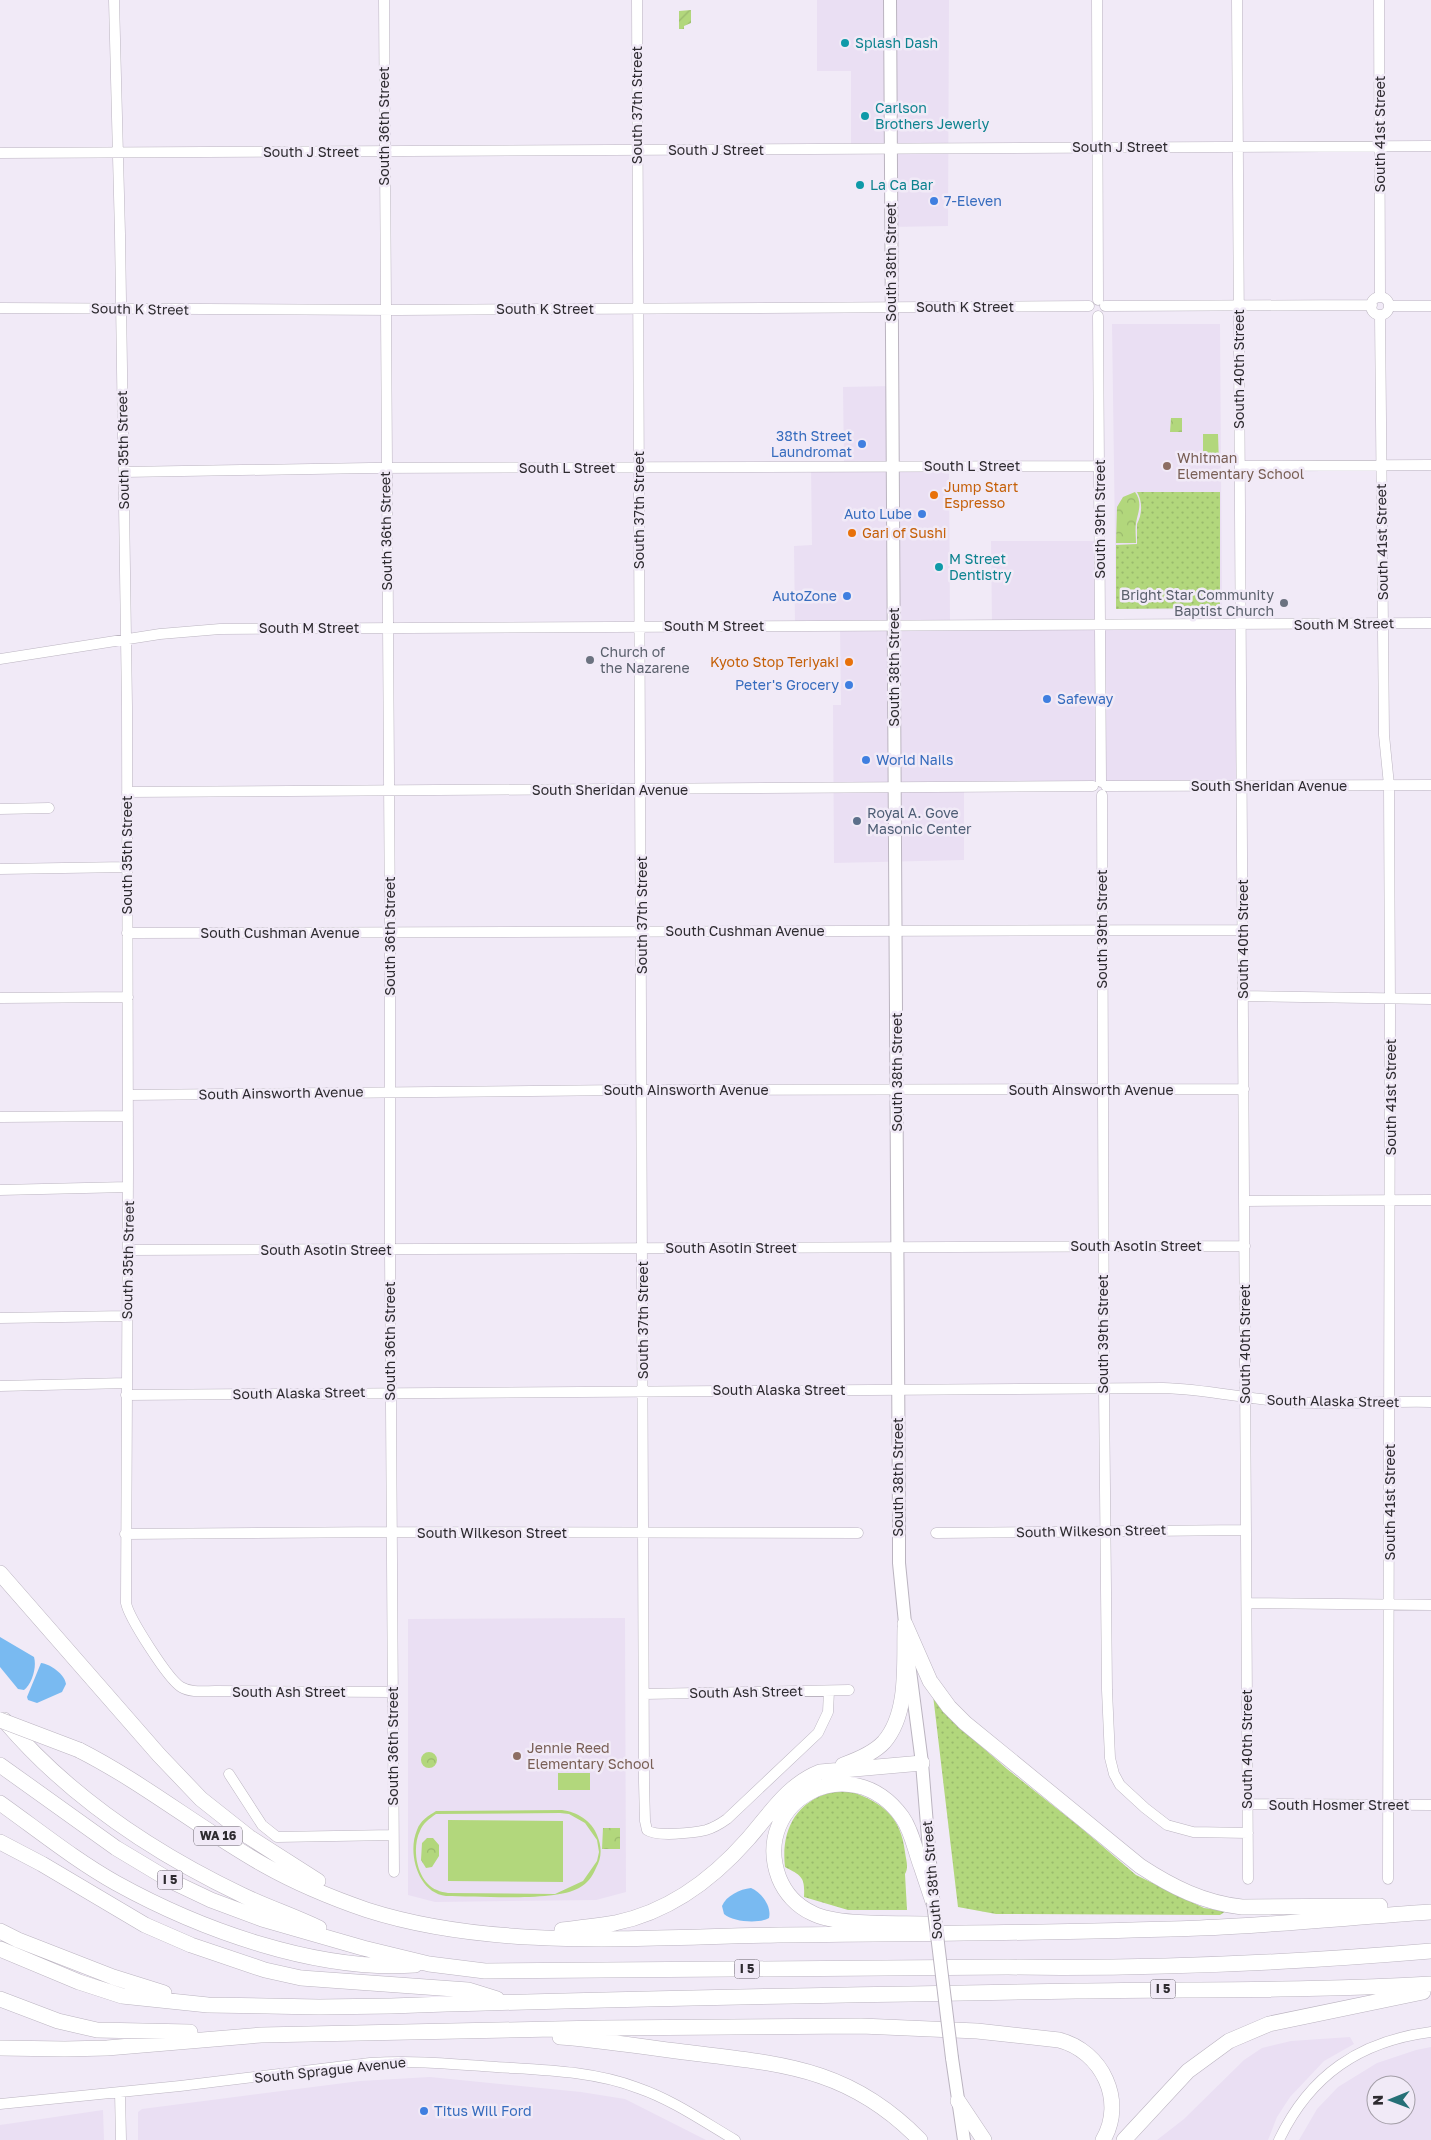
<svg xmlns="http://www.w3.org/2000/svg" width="1431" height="2140" font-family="'Golos Text',sans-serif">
<defs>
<pattern id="grass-dots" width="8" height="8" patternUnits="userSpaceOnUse" patternTransform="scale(1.25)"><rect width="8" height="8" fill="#b2d77c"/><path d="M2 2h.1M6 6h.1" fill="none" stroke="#99b96c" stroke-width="1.8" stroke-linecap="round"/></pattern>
<pattern id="park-crowns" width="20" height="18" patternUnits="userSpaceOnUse" patternTransform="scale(1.25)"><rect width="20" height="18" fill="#b2d77c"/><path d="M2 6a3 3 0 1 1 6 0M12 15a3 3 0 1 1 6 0" fill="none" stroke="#99b96c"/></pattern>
<pattern id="garden-furrows" width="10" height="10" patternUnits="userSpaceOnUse" patternTransform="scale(1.25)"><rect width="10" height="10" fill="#b2d77c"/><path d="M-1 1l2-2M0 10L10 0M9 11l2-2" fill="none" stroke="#99b96c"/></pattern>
</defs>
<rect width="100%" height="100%" fill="#f1eaf7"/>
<path fill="#eadff3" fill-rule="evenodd" d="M817,0H949L948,226L891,227V149H851V71H817Z
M1112,324H1220L1222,610L1116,609Z
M892,386L893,466H949L950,624L992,625L991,541H1100V624L1241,625L1242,787L964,788V860L834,863L833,705H841L840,625H795L794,546L812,545L811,467L844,466L843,387Z
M625,1618L626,1892L596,1900L435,1902L408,1895V1619Z
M1350,2037L1354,2044L1324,2061L1290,2097L1277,2117L1268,2140H1157L1184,2119L1244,2060L1262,2048L1291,2041Z
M1431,2047V2140H1299L1317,2109L1338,2087L1377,2063L1416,2050ZM1376,2085H1406V2115H1376Z
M430,2077L581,2092L625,2099L706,2140H138V2112L142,2109L360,2081Z
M103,2110L104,2140H0V2125Z"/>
<path fill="url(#grass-dots)" d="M1137,492H1220V606L1218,608L1116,609V545L1137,544V524C1142,515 1143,502 1137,492Z
M933,1695L956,1724L1007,1769L1080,1827L1136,1875L1204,1908L1226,1911L1220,1915L996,1914L958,1907Z
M852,1792C883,1803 901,1817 905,1852C906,1860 909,1867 905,1874L907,1910H848L804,1897C805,1877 802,1876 785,1867C781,1833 794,1803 829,1793C836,1791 845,1792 852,1792Z"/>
<path fill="url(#park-crowns)" d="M1171,418H1182V432H1170Z
M1135,492C1143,503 1138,512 1136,523C1135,529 1136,537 1136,543H1116L1117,507L1123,497Z
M421 1760a8 8 0 1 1 16 0a8 8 0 1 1-16 0Z
M603,1828H620V1849H602Z
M427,1838H433L439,1845V1856L432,1867L426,1868L421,1860L422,1843Z"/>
<path fill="url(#garden-furrows)" d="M691,10V23L684,26V29H679V11Z"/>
<path fill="#b2d77c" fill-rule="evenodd" d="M1203,434H1218L1219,464H1203Z
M558,1773H590V1790H558Z
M562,1810C577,1812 592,1821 597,1835C602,1847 602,1857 596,1868C592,1877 588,1883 579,1888C554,1902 477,1896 446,1896C418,1893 407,1853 417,1830C420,1821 428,1816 436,1811ZM560,1813L569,1814L585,1823L597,1840L599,1852L597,1861L583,1881L555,1894L448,1893C445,1892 440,1892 437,1890C417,1882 411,1849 420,1831C423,1823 429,1819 436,1814Z
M448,1820L563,1821V1882L448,1881Z"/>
<path fill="#79baf1" d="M0,1637L34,1657C37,1667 32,1684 24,1690L18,1689L0,1667Z
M41,1663C50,1664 65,1674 66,1684L62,1692L37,1703L28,1700L27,1697Z
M751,1888C761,1892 772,1906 769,1918C759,1924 733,1922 724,1914L722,1906C726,1896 740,1889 751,1888Z"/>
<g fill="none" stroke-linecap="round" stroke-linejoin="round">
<g stroke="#bbb4c0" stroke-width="11">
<path id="minor" d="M114,0L120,234L127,706L128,1171L126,1603C129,1618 168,1679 181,1687C191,1693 204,1691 215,1691L392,1692
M384,0L390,933V1250L394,1872
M637,0L644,1782L645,1821L647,1830C656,1837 694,1833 706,1830C713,1828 720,1824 727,1819L818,1733L828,1712L829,1691
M1097,0L1098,300
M1237,0L1248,1879
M1379,0L1380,297
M0,153L1431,146
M1371 306a9 9 0 1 1 18 0a9 9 0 1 1-18 0Z
M1105,306L1372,305
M1389,306H1431
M0,308L398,310L1089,306
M1380,315L1384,735L1389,785L1390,1011L1388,1879
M1098,316L1101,782
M1240,466L1431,465
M124,472L370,468L1099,466
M0,659L160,634L220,629L1431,623
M1106,786L1431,785
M127,792L1093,786
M1102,795L1104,1389L1107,1690L1110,1758L1114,1774L1120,1785L1145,1808L1167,1825L1193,1832L1248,1833
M0,809L49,808
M0,869L127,867
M127,933L1243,930
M1243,996L1431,999
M0,998L128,997
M128,1095L625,1090L1244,1089
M0,1117L128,1116
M0,1190L128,1187
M1245,1201L1431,1200
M128,1250L1245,1246
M0,1318L127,1316
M0,1386L127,1383
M126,1395L1163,1388C1205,1389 1246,1399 1289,1402C1336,1405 1384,1401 1431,1402
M936,1533L1246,1530
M125,1534L391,1532L858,1533
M1247,1603L1431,1605
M644,1694L849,1690
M229,1774L262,1825L277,1837L393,1835
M1248,1804L1431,1805
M120,2092L121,2140
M0,2104L180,2086L370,2063C413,2060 454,2064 496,2067C543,2070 594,2071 638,2088C673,2100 704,2122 735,2140
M1279,2140C1310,2075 1360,2041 1431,2032"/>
</g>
<g stroke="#bbb4c0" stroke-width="14">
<path id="major" d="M890,0L899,1522V1563L906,1633
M909,1663L922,1763L932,1887
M952,2058L964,2140"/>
</g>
<g stroke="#bbb4c0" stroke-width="16">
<path id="highway" d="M0,1573L159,1755L201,1799L249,1837L318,1881
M905,1624L930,1681L949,1707L965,1723L1140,1866C1172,1887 1204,1903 1242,1907L1380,1906
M4,1720C68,1796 152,1852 242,1895C267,1907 294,1916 319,1928
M79,1750C144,1783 200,1829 264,1865C296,1883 332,1898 367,1910C495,1951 645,1937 778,1935C919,1934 1059,1933 1200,1928C1277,1925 1354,1917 1431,1912
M0,1765L116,1848L171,1881L211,1900L262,1919L363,1948L429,1964L485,1971L1008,1967C1149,1969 1290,1963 1431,1951
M843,1765C857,1760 874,1753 884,1742C909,1713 904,1664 905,1628
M0,1803C38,1830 75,1860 116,1883C201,1930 317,1972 415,1965
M0,1842L42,1864L145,1925L191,1945L265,1970L301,1978L468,1990L497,1999
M928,1924C899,1923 836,1926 812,1913C797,1906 785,1893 779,1878C750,1801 851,1746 902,1817C912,1831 915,1850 921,1866C925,1878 929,1890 933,1902
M562,1930C579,1928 597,1926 615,1923C669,1912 712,1880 748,1839C770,1814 787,1785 820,1772L922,1763
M0,1931L18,1940L113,1977L164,1993
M0,1949L79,1982L122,1996L208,2005L319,2007L391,2006C619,1998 847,1995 1076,1991C1194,1989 1313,1991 1431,1984
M0,1999L58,2021L97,2030L190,2032
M560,2037C601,2040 643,2047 684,2052C779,2064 848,2066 920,2140
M0,2048L65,2049L107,2048L261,2035L601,2028L861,2026L977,2031L1059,2040C1102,2051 1126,2101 1103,2140
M958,2101L984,2140
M1124,2140L1188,2071L1229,2041L1269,2024L1423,1992"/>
</g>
<use href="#minor" stroke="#fff" stroke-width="10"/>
<use href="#major" stroke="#fff" stroke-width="12"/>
<use href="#highway" stroke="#fff" stroke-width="15"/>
<g stroke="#bbb4c0" stroke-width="14" stroke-linecap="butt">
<path id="major-bridge" d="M933,1902L952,2058"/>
</g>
<g stroke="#bbb4c0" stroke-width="16" stroke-linecap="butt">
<path id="highway-bridge" d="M0,1720L79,1750"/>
</g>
<use href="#major-bridge" stroke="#fff" stroke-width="12"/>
<use href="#highway-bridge" stroke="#fff" stroke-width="15"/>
</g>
<g fill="#0f9aa8" stroke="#f1eaf7" stroke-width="2">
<circle cx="845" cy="43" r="5"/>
<circle cx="865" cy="116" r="5"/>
<circle cx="860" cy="185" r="5"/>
<circle cx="939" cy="567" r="5"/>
</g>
<g fill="#3f7fe0" stroke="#f1eaf7" stroke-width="2">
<circle cx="934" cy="201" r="5"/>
<circle cx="862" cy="444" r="5"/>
<circle cx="922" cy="514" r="5"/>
<circle cx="847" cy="596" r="5"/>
<circle cx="849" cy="685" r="5"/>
<circle cx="1047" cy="699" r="5"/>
<circle cx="866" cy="760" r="5"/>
<circle cx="424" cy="2111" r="5"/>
</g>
<g fill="#8d6e63" stroke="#f1eaf7" stroke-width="2">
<circle cx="1167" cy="466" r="5"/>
<circle cx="517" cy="1756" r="5"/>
</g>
<g fill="#e8710a" stroke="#f1eaf7" stroke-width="2">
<circle cx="934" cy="495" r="5"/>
<circle cx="852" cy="533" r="5"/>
<circle cx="849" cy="662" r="5"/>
</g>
<g fill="#6b7280" stroke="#f1eaf7" stroke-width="2">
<circle cx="1284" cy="603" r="5"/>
<circle cx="590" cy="660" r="5"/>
</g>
<circle fill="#5c6f8a" stroke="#f1eaf7" stroke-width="2" cx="857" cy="821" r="5"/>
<g text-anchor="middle" stroke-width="5" stroke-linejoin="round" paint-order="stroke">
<g fill="#f1eaf7" stroke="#68646c" stroke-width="1">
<rect x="194" y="1826.5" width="48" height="19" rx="4"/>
<rect x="157.5" y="1870.5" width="25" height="19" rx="4"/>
<rect x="734.5" y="1959.5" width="25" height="19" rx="4"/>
<rect x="1150.5" y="1979.5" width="25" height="19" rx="4"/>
</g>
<g font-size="12" font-weight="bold" fill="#2e2b30">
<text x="218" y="1840">WA 16</text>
<text x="170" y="1884">I 5</text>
<text x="747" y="1973">I 5</text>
<text x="1163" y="1993">I 5</text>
</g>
<g font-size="14" fill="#0d838f" stroke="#f1eaf7" text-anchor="start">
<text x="855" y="48">Splash Dash</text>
<text x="875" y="113">Carlson<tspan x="875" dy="16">Brothers Jewerly</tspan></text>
<text x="870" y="190">La Ca Bar</text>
<text x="949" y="564">M Street<tspan x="949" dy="16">Dentistry</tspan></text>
</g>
<g font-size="14" fill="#2e2b30" stroke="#f1eaf7">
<text transform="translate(637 105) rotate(-90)" y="5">South 37th Street</text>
<text transform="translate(384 126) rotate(-90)" y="5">South 36th Street</text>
<text transform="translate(1380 134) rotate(-90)" y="5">South 41st Street</text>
<text x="1120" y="152">South J Street</text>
<text x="716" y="155">South J Street</text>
<text x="311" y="157">South J Street</text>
<text transform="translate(891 262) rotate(-90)" y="5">South 38th Street</text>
<text x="965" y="312">South K Street</text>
<text transform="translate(140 309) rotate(1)" y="5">South K Street</text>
<text x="545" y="314">South K Street</text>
<text transform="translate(1239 369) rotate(-90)" y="5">South 40th Street</text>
<text transform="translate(123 450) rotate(-91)" y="5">South 35th Street</text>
<text x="972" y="471">South L Street</text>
<text x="567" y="473">South L Street</text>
<text transform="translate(639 510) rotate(-90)" y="5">South 37th Street</text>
<text transform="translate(1100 519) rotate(-90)" y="5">South 39th Street</text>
<text transform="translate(386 531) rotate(-91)" y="5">South 36th Street</text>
<text transform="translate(1382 542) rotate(-91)" y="5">South 41st Street</text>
<text transform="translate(1344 624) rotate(-1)" y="5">South M Street</text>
<text x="714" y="631">South M Street</text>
<text x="309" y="633">South M Street</text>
<text transform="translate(894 667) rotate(-90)" y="5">South 38th Street</text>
<text x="1269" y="791">South Sheridan Avenue</text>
<text x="610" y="795">South Sheridan Avenue</text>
<text transform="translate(127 855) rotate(-90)" y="5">South 35th Street</text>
<text transform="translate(642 915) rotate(-90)" y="5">South 37th Street</text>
<text transform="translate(1102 929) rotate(-90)" y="5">South 39th Street</text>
<text x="745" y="936">South Cushman Avenue</text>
<text x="280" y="938">South Cushman Avenue</text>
<text transform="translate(390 936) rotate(-90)" y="5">South 36th Street</text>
<text transform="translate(1243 939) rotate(-90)" y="5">South 40th Street</text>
<text transform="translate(897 1072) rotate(-90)" y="5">South 38th Street</text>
<text x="686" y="1095">South Ainsworth Avenue</text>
<text x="1091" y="1095">South Ainsworth Avenue</text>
<text transform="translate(281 1093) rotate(-1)" y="5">South Ainsworth Avenue</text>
<text transform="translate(1391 1097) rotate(-90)" y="5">South 41st Street</text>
<text x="1136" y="1251">South Asotin Street</text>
<text x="731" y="1253">South Asotin Street</text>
<text x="326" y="1255">South Asotin Street</text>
<text transform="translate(128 1260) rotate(-89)" y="5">South 35th Street</text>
<text transform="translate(643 1320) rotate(-90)" y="5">South 37th Street</text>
<text transform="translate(1103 1334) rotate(-90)" y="5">South 39th Street</text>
<text transform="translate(390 1341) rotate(-90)" y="5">South 36th Street</text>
<text transform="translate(1245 1344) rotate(-90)" y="5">South 40th Street</text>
<text x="779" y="1395">South Alaska Street</text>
<text transform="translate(299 1393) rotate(-1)" y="5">South Alaska Street</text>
<text transform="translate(1333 1401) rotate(1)" y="5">South Alaska Street</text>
<text transform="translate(898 1477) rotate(-90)" y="5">South 38th Street</text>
<text transform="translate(1390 1502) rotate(-90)" y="5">South 41st Street</text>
<text transform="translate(1091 1531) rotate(-1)" y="5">South Wilkeson Street</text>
<text x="492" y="1538">South Wilkeson Street</text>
<text x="289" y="1697">South Ash Street</text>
<text transform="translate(746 1692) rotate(-1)" y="5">South Ash Street</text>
<text transform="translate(393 1746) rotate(-90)" y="5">South 36th Street</text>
<text transform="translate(1247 1749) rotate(-90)" y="5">South 40th Street</text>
<text x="1339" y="1810">South Hosmer Street</text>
<text transform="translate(932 1880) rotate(-95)" y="5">South 38th Street</text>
<text transform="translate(330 2070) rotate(-6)" y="5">South Sprague Avenue</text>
</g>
<g font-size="14" fill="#366cbe" stroke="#f1eaf7" text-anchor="start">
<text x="944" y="206">7-Eleven</text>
<text x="852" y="441" text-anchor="end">38th Street<tspan x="852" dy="16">Laundromat</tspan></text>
<text x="912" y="519" text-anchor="end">Auto Lube</text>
<text x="837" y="601" text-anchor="end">AutoZone</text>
<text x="839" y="690" text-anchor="end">Peter's Grocery</text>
<text x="1057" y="704">Safeway</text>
<text x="876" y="765">World Nails</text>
<text x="434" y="2116">Titus Will Ford</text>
</g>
<g font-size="14" fill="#785e54" stroke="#f1eaf7" text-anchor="start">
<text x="1177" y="463">Whitman<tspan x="1177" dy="16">Elementary School</tspan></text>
<text x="527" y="1753">Jennie Reed<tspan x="527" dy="16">Elementary School</tspan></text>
</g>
<g font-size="14" fill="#c56008" stroke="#f1eaf7" text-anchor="start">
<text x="944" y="492">Jump Start<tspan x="944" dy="16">Espresso</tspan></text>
<text x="862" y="538">Gari of Sushi</text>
<text x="839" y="667" text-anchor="end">Kyoto Stop Teriyaki</text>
</g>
<g font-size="14" fill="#5b616d" stroke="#f1eaf7" text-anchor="end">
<text x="1274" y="600">Bright Star Community<tspan x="1274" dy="16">Baptist Church</tspan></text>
<text x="600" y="657" text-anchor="start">Church of<tspan x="600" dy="16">the Nazarene</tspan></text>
</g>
<g font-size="14" fill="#4e5e75" stroke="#f1eaf7" text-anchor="start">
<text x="867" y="818">Royal A. Gove<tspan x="867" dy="16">Masonic Center</tspan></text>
</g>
</g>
<g transform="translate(1391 2100) rotate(269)"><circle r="24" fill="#f1eaf7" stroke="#a39ea7"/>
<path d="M0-4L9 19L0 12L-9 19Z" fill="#256f77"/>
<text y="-8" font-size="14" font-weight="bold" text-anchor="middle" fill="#2e2b30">N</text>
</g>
</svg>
